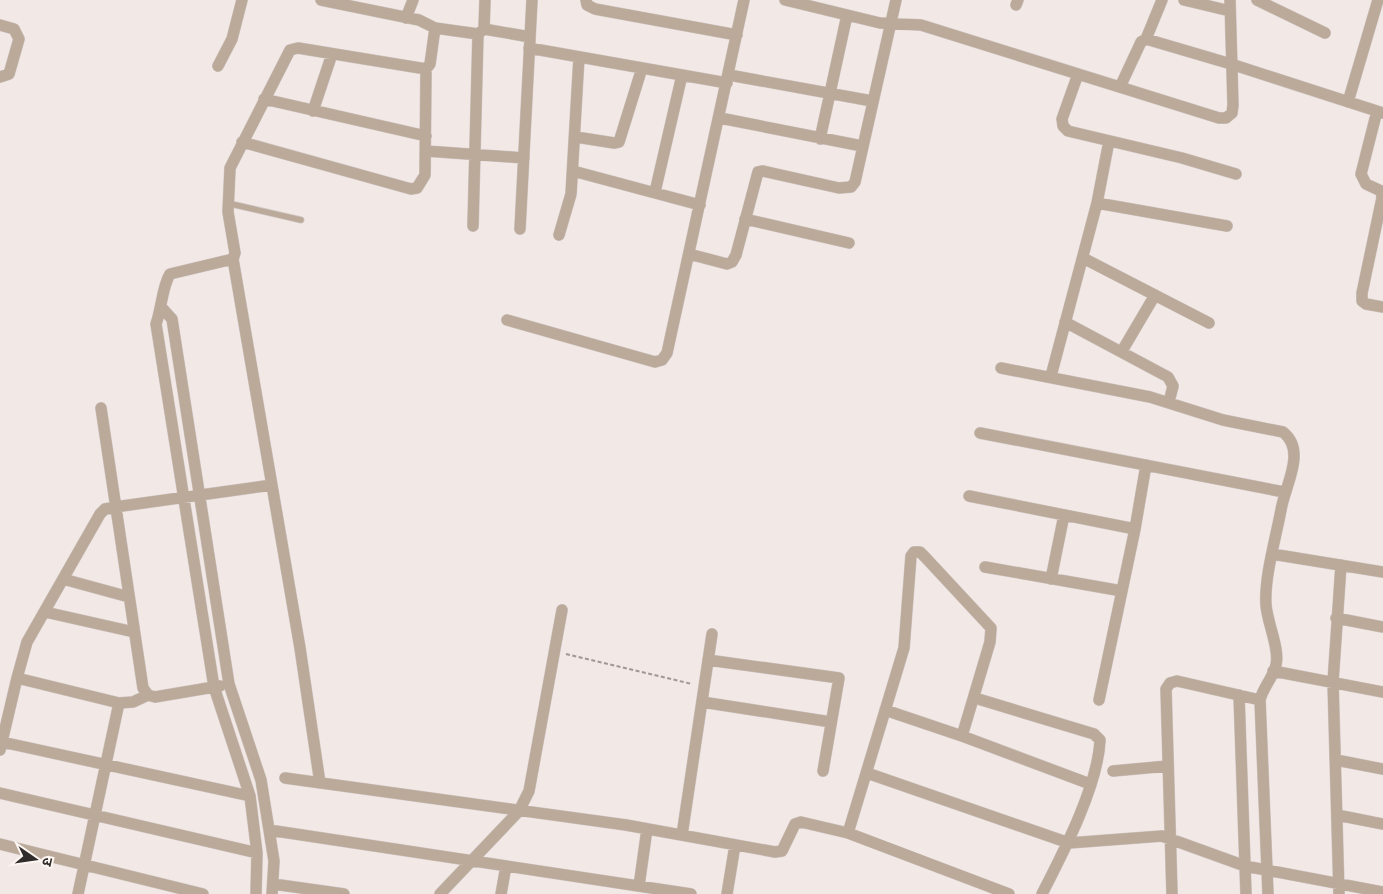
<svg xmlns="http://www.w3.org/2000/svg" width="1383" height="894" font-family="'Sofia Sans Condensed','Noto Sans Devanagari',sans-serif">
<rect width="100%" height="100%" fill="#f2e8e5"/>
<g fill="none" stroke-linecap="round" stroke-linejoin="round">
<g stroke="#cfc6c4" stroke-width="7">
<path id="service" d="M227,203L301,220"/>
</g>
<g stroke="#cfc6c4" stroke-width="12">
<path id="minor" d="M321,0L419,20L435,28
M586,0L587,5L595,9L737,35
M785,0L880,23L921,25L1219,118H1226L1232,113L1233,105L1230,0
M1184,0L1230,11
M1257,0L1325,33
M1016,5L1018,0
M406,18L413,0
M0,25L14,29L19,39L9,74L0,77
M484,29L530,37
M1146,39L1162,0
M529,48L727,83
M218,66L232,39L242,0
M1078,74L1062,119L1063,126L1068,131L1182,158L1236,174
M729,75L872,101
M1120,87L1141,42L1146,39L1231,64L1383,113
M264,99L426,136
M1348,102L1378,0
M313,111L332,54
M1377,111L1361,174L1366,184L1381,191L1382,198L1362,293V301L1366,304L1383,307
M720,118L862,146
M576,137L614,143L619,142L642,68
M820,139L847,15
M242,142L411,189L417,188L425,175L426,69
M426,151L524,158
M573,171L700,205
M655,192L682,75
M1097,203L1227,226
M745,219L849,243
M473,226L478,34
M520,229L532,0
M559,235L571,194L579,57
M689,254L727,264L732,262L736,255L758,172L763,171L839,188L851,187L855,182L896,0
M1083,258L1209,323
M233,259L300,648L320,783
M162,308L172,319L229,684L261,780L274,861L272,894
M507,320L655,362L662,360L667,353L744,0
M1065,322L1168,377L1173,386L1169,402
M1122,351L1155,295
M1001,368L1150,397L1223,420L1283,432C1307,451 1285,485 1281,510C1276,537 1264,578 1266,605C1267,622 1280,649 1276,665C1273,678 1263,687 1260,700L1268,894
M1051,376L1097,203L1109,141
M101,408L143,688L148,695L155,697L220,686
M980,433L1284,492
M969,496L1135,529
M1272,554L1383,572
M985,567L1122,591
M63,579L129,597
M1051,579L1064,515
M45,612L134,632
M1336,618L1383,627
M708,660L839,678L823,771
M1273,671L1383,692
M17,678L119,703L133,702L148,695
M1239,695L1246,894
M975,698L1094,734L1100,740C1098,786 1063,853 1042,894
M1099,700L1135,529L1146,465
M702,702L831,722
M885,710L962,736L1090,784
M2,742L250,796
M0,750L17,678L27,642L100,514L105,509L115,507L272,485
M1336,760L1383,769
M1113,771L1168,766
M867,773L1069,843L1162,836L1245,866L1383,892
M285,778L626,825L775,852L782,851L795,824L801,822L848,833L1009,894
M0,793L257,853
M1337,815L1383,824
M269,830L691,894
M848,833L904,648L911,556L914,552H920L925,557L991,628L990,642L962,736
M682,835L712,634
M0,844L203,894
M273,884L344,894
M639,886L647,829
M78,894L119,703
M256,894L257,853L250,796L214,687L156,324C162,307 162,287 170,274L233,259L235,253L228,212L230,168L290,50L298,48L426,69L430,64L435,28L478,34L484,29L485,0
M440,894L519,811L529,791L562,610
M501,894L506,866
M727,894L735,845
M1172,894L1166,689L1170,683L1177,681L1260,700
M1339,894L1333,682L1341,565"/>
</g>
<path stroke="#a09896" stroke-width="2" stroke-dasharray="4 2.5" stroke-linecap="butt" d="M566,654L692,684"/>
<use href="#service" stroke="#ba9" stroke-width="5.5"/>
<use href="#minor" stroke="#ba9" stroke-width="11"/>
</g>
<g transform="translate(35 859) rotate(103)" stroke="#fef6f3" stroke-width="4" paint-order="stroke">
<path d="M0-4L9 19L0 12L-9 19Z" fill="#302c2b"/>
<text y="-8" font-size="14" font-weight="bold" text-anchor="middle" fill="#302c2b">उ</text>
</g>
</svg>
